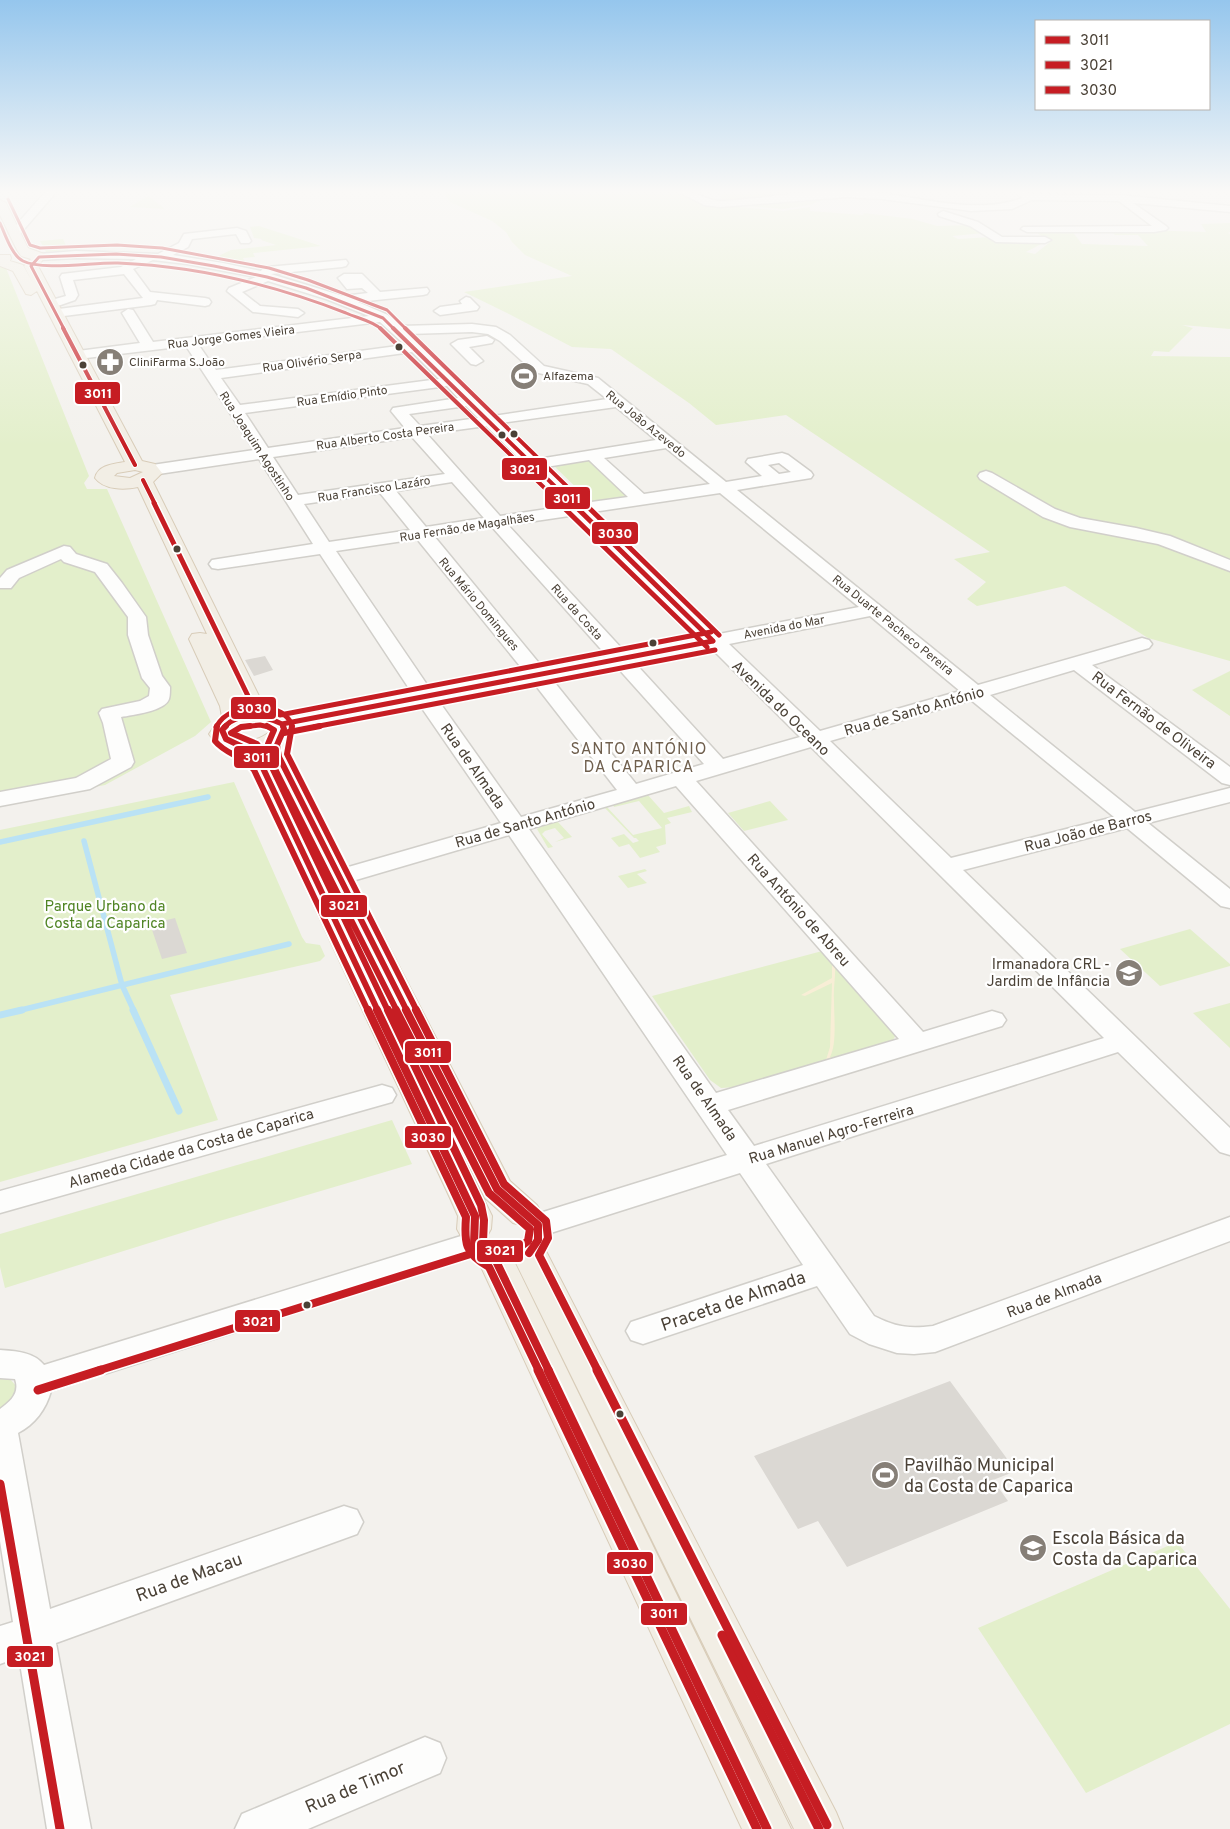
<svg xmlns="http://www.w3.org/2000/svg" width="1230" height="1829" font-family="Overpass,sans-serif">
<rect width="100%" height="100%" fill="#f3f1ed"/>
<path fill="#e3efcb" d="M442,190H676L718,205L783,211L810,207V211L863,215L864,213L913,219L937,226L972,225L984,233L952,236L958,239L991,237L1001,241L1013,242H1039L1041,244L1026,252L1035,254L1050,242L1033,230H1071L1082,244L1148,246L1138,235H1115L1112,232L1142,230L1206,232L1201,224L1230,223V232L1228,233L1230,234V329L1182,325L1193,328L1169,352L1154,351L1151,356L1230,357V661L1148,638L1065,586L977,606L967,599L986,582L954,559L990,552L786,415L716,425L689,403L611,349L572,347L507,313L464,292L572,276L525,255L512,242L506,232L492,221L450,202Z
M724,190H883L723,202L720,194Z
M837,195L873,197L833,198L822,200L810,205L783,209L734,205Z
M146,197H150L165,209L130,207Z
M259,226L321,246L253,253L255,257L243,258L245,262L229,264L210,260L231,250L276,245L261,240L262,239L254,238L250,227Z
M63,239L68,250L46,252L40,241Z
M0,266L6,268L89,476L84,483L87,489H107L211,722L195,736L105,785L0,805Z
M593,459L632,495L591,502L553,465Z
M1230,671V716L1192,690Z
M234,782L302,937L306,943L320,945L325,956L320,961L170,995L218,1120L0,1182V830Z
M647,794L664,813L689,806L692,812L667,818L671,823L665,825L666,844L656,847L660,852L640,858L629,844L619,847L611,838L624,834L633,843L639,841L636,838H634L604,807L606,806L633,835L662,828L639,801L614,807L612,804Z
M770,801L788,820L744,831L728,813Z
M557,821L572,837L555,842L564,838L555,828L545,831L542,834L553,847L548,848L537,829L540,826Z
M645,869L647,871L637,874L647,883L628,888L618,876Z
M1190,929L1230,964V966L1160,986L1120,949Z
M826,950L897,1033L893,1040L737,1087L721,1088L710,1080L652,996Z
M1230,1003V1048L1193,1013Z
M392,1120L412,1164L223,1220L5,1288L0,1267V1234Z
M0,1378L10,1379L17,1387V1395L0,1411Z
M1177,1542L1230,1609V1724L1086,1793L978,1628Z"/>
<path fill="#f8eed6" d="M832,962L835,964C836,976 833,988 834,1001C834,1016 837,1044 830,1057L832,1058L826,1060L830,1047L832,983L805,996L801,995L832,978Z"/>
<g fill="none" stroke-linecap="round" stroke-linejoin="round">
<path stroke="#bae2f5" stroke-width="5.5" d="M84,841L122,985L134,1011
M0,842L208,797
M17,1011L289,944"/>
<path stroke="#bae2f5" stroke-width="7" d="M133,1010L179,1111
M0,1015L22,1010"/>
</g>
<path fill="#dbd8d3" d="M265,656L273,670L254,676L245,660Z
M175,918L187,953L162,959L150,924Z
M950,1381L1016,1471L993,1480L1008,1501L847,1567L818,1521L798,1529L754,1456Z"/>
<g fill="none" stroke-linecap="round" stroke-linejoin="round">
<g stroke="#d1cfca" stroke-width="3">
<path id="minor" d="M47,190H58L19,235H11L9,233L11,231Z
M675,190C695,190 702,199 720,201C763,199 806,190 849,190C904,191 970,218 1022,198L1012,190H1024L1030,194L1119,195L1230,206V212L1133,203L1166,226L1168,228L1166,230L1154,232H1027L1021,229L1023,227L1152,226L1119,201L1032,200L1012,209L971,211L882,199L847,197L720,207L704,205Z
M943,211L978,222L1002,237H1045L1051,240L1045,243L996,242L970,226L939,216L938,214Z
M237,228L246,231L251,241L249,243H241L236,234L192,239L188,247L173,255L223,263L261,271L263,268L267,267L346,260L348,263L346,266L342,267L271,274L343,296L368,293L362,288L347,289L338,278L344,274H362L380,292L427,288L429,291L427,294L423,295L358,302L388,315L401,326L472,324L496,327L510,335L544,366L598,378L726,482L762,476L746,462L748,459L782,453L788,455L811,472L813,475L811,478L737,490L978,685L1135,640L1142,638L1149,640L1152,644L1149,648L1092,665L1230,767V785L1222,783L1074,670L990,695L1135,812L1230,788V802L1148,823L1230,889V908L1221,906L1127,828L963,870L1230,1128V1155L1220,1152L1118,1052L766,1164L874,1316C896,1327 908,1329 933,1326L1230,1217V1241L935,1352L914,1354L897,1353L869,1344L850,1334L817,1286L643,1344L631,1340L626,1331L631,1322L803,1265L740,1173L538,1237L527,1233L522,1225L527,1217L727,1155L509,835L349,882L340,884L331,882L328,877L331,872L501,823L419,704L282,730L275,728L271,724L275,720L412,693L320,554L218,569L212,568L209,564L212,560L218,559L313,544L259,459L152,475L146,473L144,470L146,467L152,465L254,450L186,346L78,359L71,355L78,351L140,343L122,313L128,309L133,310L153,342L369,316L326,299L268,281L242,292L260,306L298,309L304,313L298,317L253,312L227,291L229,288L256,277L187,264L153,260L133,269L150,292L205,298L209,299L211,302L209,305L205,306L157,300L155,304L151,305L56,317L51,316L50,313L51,310L143,298L124,274L73,280L78,295L75,300L52,308L46,304L48,301L66,296L60,277L62,274L121,267L136,259L76,258L39,260L33,257L39,254L76,251L158,254L179,243L184,234ZM380,322L405,345L216,370L198,344ZM472,332L488,334L500,341L534,372L588,384L607,399L493,416L408,334ZM412,352L439,379L240,405L221,378ZM447,386L458,398L393,408L391,411L405,428L268,448L245,413ZM466,406L478,418L420,426L409,414ZM616,407L656,440L538,459L501,423ZM486,426L567,506L500,516L427,434ZM412,437L445,474L298,495L273,457ZM666,448L710,484L644,494L604,458ZM589,460L628,497L584,503L546,467ZM779,463L791,472L779,474L768,465ZM452,482L484,518L426,527L396,491ZM380,493L410,530L329,542L304,504ZM720,493L859,607L719,634L593,512ZM576,515L700,638L625,652L508,525ZM492,527L607,656L543,668L434,536ZM417,539L524,671L430,689L336,551ZM870,616L960,691L820,731L729,644ZM710,647L800,737L723,759L634,662ZM616,666L704,764L636,784L551,678ZM533,682L617,790L521,817L438,700ZM971,700L1114,817L951,858L830,741ZM811,747L1104,1038L754,1146L728,1110L1002,1026L1006,1020L1002,1014L992,1011L923,1032L696,781ZM676,786L899,1039L716,1093L529,829Z
M466,297L470,298L479,307L477,310L440,315L434,311L440,307L462,304L460,301Z
M487,336L494,340L492,343L469,347L483,361L476,365L471,364L451,344L458,340Z
M986,471L992,473L1055,509L1080,518L1136,528L1170,536L1230,560V571L1158,544L1070,527L1043,517L980,479L978,476L980,473Z
M64,546L70,547L76,554L107,564L122,583L146,617L148,635L162,676L170,687C170,690 170,696 169,699C165,711 133,715 121,717L134,762L131,767L90,789L0,806V792L76,778L111,759L103,723L99,713L102,709L140,701L149,696L150,688L142,678L128,635V617L95,572L64,562L61,559L19,578L11,588H0V578L7,570Z
M382,1085L392,1088L396,1095L392,1102L0,1213V1191Z
M474,1232L485,1236L490,1244L485,1252L51,1391C46,1409 35,1424 18,1433L50,1609L344,1506L357,1510L363,1522L357,1534L56,1643L91,1829H47L19,1657L0,1664V1626L13,1622L0,1541V1409C11,1401 20,1393 15,1379L0,1378V1350C15,1351 34,1352 44,1365Z
M425,1737L440,1743L446,1758L440,1773L308,1829H235L242,1814Z"/>
</g>
<g stroke="#d8ccb8" stroke-width="2">
<path id="major" d="M0,200L6,203L28,248L44,254L45,257L38,266L142,461L155,464L162,473L153,482L260,698L268,711L284,715L294,724C296,736 288,745 291,757L510,1181L537,1205L542,1214L537,1223L525,1226L513,1223L485,1198L423,1074L492,1216L491,1229L486,1238L474,1242L462,1238L457,1229L458,1216L450,1198L245,758C229,745 224,756 209,734L217,722L222,717L220,706L189,639L192,634L200,633L207,634L138,487C124,490 104,490 95,478C98,465 113,464 125,462L37,291L31,295L26,294L13,271L0,266V255H10L11,258L10,261L23,265L33,283L24,266L31,259L21,256L17,250L0,215ZM135,470L143,472L130,478L114,476L117,473ZM248,723L264,724L271,727V731C260,740 244,745 233,734L239,727Z
M529,1240L541,1244L547,1253L836,1812L843,1829H794L511,1253L517,1244Z
M492,1245L508,1252L514,1261L791,1829H742L482,1269L474,1258L480,1249Z"/>
</g>
<use href="#minor" fill="#fdfdfc" fill-rule="evenodd"/>
<use href="#major" fill="#f2eee5" fill-rule="evenodd"/>
<g stroke="#fff" stroke-width="5">
<path id="bus-1-far5" d="M39,257L116,254L161,257L214,266L267,277L306,288L383,318L394,329
M39,257L31,266L64,329"/>
</g>
<g stroke="#fff" stroke-width="6">
<path id="bus-1-far4" d="M63,328L135,465
M393,328L573,504
M143,480L155,504"/>
</g>
<g stroke="#fff" stroke-width="8">
<path id="bus-1-far3" d="M154,503L249,698L260,716
M572,503L713,641
M282,724L713,641
M224,727C239,711 265,716 282,724L283,727"/>
</g>
<g stroke="#fff" stroke-width="10">
<path id="bus-1-far2" d="M226,726L222,730L226,739L249,750L261,764L378,1011
M283,726L284,729L277,745L279,757L407,1011"/>
</g>
<g stroke="#fff" stroke-width="11">
<path id="bus-1-far1" d="M377,1010L475,1216L474,1244L484,1255L496,1261L549,1371
M406,1010L497,1189L538,1225V1240L529,1253"/>
</g>
<g stroke="#fff" stroke-width="13">
<path id="bus-1" d="M548,1370L767,1829
M722,1635L819,1829"/>
</g>
<g stroke="#fff" stroke-width="5">
<path id="bus-2-far5" d="M0,223C5,234 12,256 23,261C43,271 94,262 118,263C196,266 274,285 346,313C357,318 373,321 381,329"/>
</g>
<g stroke="#fff" stroke-width="6">
<path id="bus-2-far4" d="M380,328L561,504"/>
</g>
<g stroke="#fff" stroke-width="8">
<path id="bus-2-far3" d="M559,503L707,647
M241,727L260,725L269,727
M314,727L715,650"/>
</g>
<g stroke="#fff" stroke-width="10">
<path id="bus-2-far2" d="M250,726L241,727L231,733L257,744L268,759L388,1011
M267,726L274,730L268,744L271,761L397,1011
M284,733L320,726"/>
</g>
<g stroke="#fff" stroke-width="11">
<path id="bus-2-far1" d="M388,1010L481,1205L484,1220L483,1242C498,1254 514,1253 528,1241L530,1229L489,1193L396,1010
M97,1371L477,1252"/>
</g>
<g stroke="#fff" stroke-width="13">
<path id="bus-2" d="M38,1390L101,1370
M0,1484L60,1829"/>
</g>
<g stroke="#fff" stroke-width="5">
<path id="bus-3-far5" d="M8,199L30,245L40,248L117,245L162,248L269,268L308,280L387,310L406,329"/>
</g>
<g stroke="#fff" stroke-width="6">
<path id="bus-3-far4" d="M405,328L585,504"/>
</g>
<g stroke="#fff" stroke-width="8">
<path id="bus-3-far3" d="M584,503L719,635
M280,715L711,632
M216,727C220,720 225,715 233,712C250,705 287,704 292,727"/>
</g>
<g stroke="#fff" stroke-width="10">
<path id="bus-3-far2" d="M217,726L215,741C226,755 243,755 254,770L368,1011
M292,726L287,754L417,1011"/>
</g>
<g stroke="#fff" stroke-width="11">
<path id="bus-3-far1" d="M368,1010L466,1217C464,1243 465,1254 489,1267L539,1371
M416,1010L504,1184L546,1221L548,1238L539,1255L598,1371"/>
</g>
<g stroke="#fff" stroke-width="13">
<path id="bus-3" d="M538,1370L757,1829
M597,1370L827,1825"/>
</g>
<use href="#bus-1-far5" stroke="#c61d23" stroke-width="3"/>
<use href="#bus-1-far4" stroke="#c61d23" stroke-width="4"/>
<use href="#bus-1-far3" stroke="#c61d23" stroke-width="5"/>
<use href="#bus-1-far2" stroke="#c61d23" stroke-width="6"/>
<use href="#bus-1-far1" stroke="#c61d23" stroke-width="8"/>
<use href="#bus-1" stroke="#c61d23" stroke-width="9"/>
<use href="#bus-2-far5" stroke="#c61d23" stroke-width="3"/>
<use href="#bus-2-far4" stroke="#c61d23" stroke-width="4"/>
<use href="#bus-2-far3" stroke="#c61d23" stroke-width="5"/>
<use href="#bus-2-far2" stroke="#c61d23" stroke-width="6"/>
<use href="#bus-2-far1" stroke="#c61d23" stroke-width="8"/>
<use href="#bus-2" stroke="#c61d23" stroke-width="9"/>
<use href="#bus-3-far5" stroke="#c61d23" stroke-width="3"/>
<use href="#bus-3-far4" stroke="#c61d23" stroke-width="4"/>
<use href="#bus-3-far3" stroke="#c61d23" stroke-width="5"/>
<use href="#bus-3-far2" stroke="#c61d23" stroke-width="6"/>
<use href="#bus-3-far1" stroke="#c61d23" stroke-width="8"/>
<use href="#bus-3" stroke="#c61d23" stroke-width="9"/>
</g>
<linearGradient id="sky" x2="0" y2="1"><stop stop-color="#95c6ed"/><stop offset="0.43" stop-color="#faf9f7"/><stop offset="1" stop-color="#faf9f7" stop-opacity="0"/></linearGradient>
<rect width="1230" height="446" fill="url(#sky)"/>
<defs>
<g id="pharmacy-disc" transform="scale(1.4375)"><circle r="9.5" fill="#867f77" stroke="#fff"/><path d="M-2-6h4v4h4v4h-4v4h-4v-4h-4v-4h4Z" fill="#fff"/></g>
<g id="stadium-disc" transform="scale(1.4375)"><circle r="9.5" fill="#867f77" stroke="#fff"/><path d="M0-5a6.5 5 0 1 0 0 10a6.5 5 0 1 0 0-10ZM-3.5-1.8h7v3.6h-7Z" fill="#fff"/></g>
<g id="school-disc" transform="scale(1.4375)"><circle r="9.5" fill="#867f77" stroke="#fff"/><path d="M0-5L7-2L0 1L-7-2ZM-4 1L0 2.5L4 1V4Q0 6-4 4Z" fill="#fff"/></g>
</defs>
<g fill-rule="evenodd">
<use href="#pharmacy-disc" x="110" y="362"/>
<use href="#stadium-disc" x="524" y="376"/>
<use href="#school-disc" x="1129" y="973"/>
<use href="#stadium-disc" x="885" y="1475"/>
<use href="#school-disc" x="1033" y="1548"/>
</g>
<g fill="#4b4237" stroke="#fff" stroke-width="2">
<circle cx="399" cy="347" r="4.5"/>
<circle cx="83" cy="365" r="4.5"/>
<circle cx="514" cy="434" r="4.5"/>
<circle cx="502" cy="435" r="4.5"/>
<circle cx="177" cy="549" r="4.5"/>
<circle cx="653" cy="643" r="4.5"/>
<circle cx="307" cy="1305" r="4.5"/>
<circle cx="620" cy="1414" r="4.5"/>
</g>
<g text-anchor="middle" stroke-width="4.5" stroke-linejoin="round" paint-order="stroke">
<g font-size="12" fill="#4b4237" stroke="#fff">
<text transform="translate(231 337) rotate(-7)" y="4">Rua Jorge Gomes Vieira</text>
<text transform="translate(312 361) rotate(-8)" y="4">Rua Olivério Serpa</text>
<text transform="translate(342 396) rotate(-8)" y="4">Rua Emídio Pinto</text>
<text transform="translate(646 424) rotate(39)" y="4">Rua João Azevedo</text>
<text transform="translate(385 436) rotate(-8)" y="4">Rua Alberto Costa Pereira</text>
<text transform="translate(257 446) rotate(57)" y="4">Rua Joaquim Agostinho</text>
<text transform="translate(374 489) rotate(-9)" y="4">Rua Francisco Lazáro</text>
<text transform="translate(467 527) rotate(-9)" y="4">Rua Fernão de Magalhães</text>
<text transform="translate(479 604) rotate(50)" y="4">Rua Mário Domingues</text>
<text transform="translate(577 612) rotate(48)" y="4">Rua da Costa</text>
<text transform="translate(893 625) rotate(39)" y="4">Rua Duarte Pacheco Pereira</text>
<text transform="translate(784 627) rotate(-11)" y="4">Avenida do Mar</text>
</g>
<g font-size="12" fill="#4b4237" stroke="#fff" text-anchor="start">
<text x="129" y="366">CliniFarma S.João</text>
<text x="543" y="380">Alfazema</text>
</g>
<g font-size="15" fill="#4b4237" stroke="#fff">
<text transform="translate(781 708) rotate(44)" y="5">Avenida do Oceano</text>
<text transform="translate(914 711) rotate(-16)" y="5">Rua de Santo António</text>
<text transform="translate(1154 720) rotate(37)" y="5">Rua Fernão de Oliveira</text>
<text transform="translate(473 766) rotate(55)" y="5">Rua de Almada</text>
<text transform="translate(525 823) rotate(-16)" y="5">Rua de Santo António</text>
<text transform="translate(1088 831) rotate(-14)" y="5">Rua João de Barros</text>
<text transform="translate(799 910) rotate(48)" y="5">Rua António de Abreu</text>
<text transform="translate(705 1098) rotate(55)" y="5">Rua de Almada</text>
<text transform="translate(831 1134) rotate(-17)" y="5">Rua Manuel Agro-Ferreira</text>
<text transform="translate(191 1148) rotate(-16)" y="5">Alameda Cidade da Costa de Caparica</text>
<text transform="translate(1054 1295) rotate(-21)" y="5">Rua de Almada</text>
</g>
<g font-size="15" fill="#4f8423" stroke="#fff">
<text x="105" y="911">Parque Urbano da<tspan x="105" dy="17">Costa da Caparica</tspan></text>
</g>
<g font-size="15" fill="#4b4237" stroke="#fff" text-anchor="end">
<text x="1110" y="969">Irmanadora CRL -<tspan x="1110" dy="17">Jardim de Infância</tspan></text>
</g>
<g font-size="16" letter-spacing="1" fill="#6f5f4d" stroke="#fff">
<text x="639" y="754">SANTO ANTÓNIO<tspan x="639" dy="18">DA CAPARICA</tspan></text>
</g>
<g font-size="18" fill="#4b4237" stroke="#fff">
<text transform="translate(733 1301) rotate(-19)" y="6">Praceta de Almada</text>
<text transform="translate(189 1577) rotate(-20)" y="6">Rua de Macau</text>
<text transform="translate(355 1787) rotate(-23)" y="6">Rua de Timor</text>
</g>
<g font-size="18" fill="#4b4237" stroke="#fff" text-anchor="start">
<text x="904" y="1471">Pavilhão Municipal<tspan x="904" dy="21">da Costa de Caparica</tspan></text>
<text x="1052" y="1544">Escola Básica da<tspan x="1052" dy="21">Costa da Caparica</tspan></text>
</g>
</g>
<g stroke="#fff" stroke-width="2">
<rect x="74" y="381" width="47" height="24" rx="5" fill="#c61d23"/>
<rect x="501" y="457" width="47" height="24" rx="5" fill="#c61d23"/>
<rect x="544" y="486" width="47" height="24" rx="5" fill="#c61d23"/>
<rect x="591" y="521" width="48" height="24" rx="5" fill="#c61d23"/>
<rect x="230" y="696" width="47" height="24" rx="5" fill="#c61d23"/>
<rect x="233" y="745" width="47" height="24" rx="5" fill="#c61d23"/>
<rect x="320" y="894" width="48" height="24" rx="5" fill="#c61d23"/>
<rect x="404" y="1040" width="48" height="24" rx="5" fill="#c61d23"/>
<rect x="404" y="1125" width="48" height="24" rx="5" fill="#c61d23"/>
<rect x="476" y="1239" width="48" height="24" rx="5" fill="#c61d23"/>
<rect x="234" y="1309" width="47" height="24" rx="5" fill="#c61d23"/>
<rect x="606" y="1551" width="48" height="24" rx="5" fill="#c61d23"/>
<rect x="640" y="1602" width="48" height="24" rx="5" fill="#c61d23"/>
<rect x="6" y="1645" width="48" height="23" rx="5" fill="#c61d23"/>
</g>
<g font-size="14" text-anchor="middle" font-weight="bold" fill="#fff">
<text x="98" y="398">3011</text>
<text x="525" y="474">3021</text>
<text x="567" y="503">3011</text>
<text x="615" y="538">3030</text>
<text x="254" y="713">3030</text>
<text x="257" y="762">3011</text>
<text x="344" y="910">3021</text>
<text x="428" y="1057">3011</text>
<text x="428" y="1142">3030</text>
<text x="500" y="1255">3021</text>
<text x="258" y="1326">3021</text>
<text x="630" y="1568">3030</text>
<text x="664" y="1618">3011</text>
<text x="30" y="1661">3021</text>
</g>
<rect x="1035" y="20" width="175" height="90" fill="#ffffff" stroke="#b7b3af"/>
<rect x="1045" y="36" width="25" height="8" fill="#c61d23" stroke="#b7b3af"/>
<text x="1080" y="45" font-size="15" fill="#4b4237">3011</text>
<rect x="1045" y="61" width="25" height="8" fill="#c61d23" stroke="#b7b3af"/>
<text x="1080" y="70" font-size="15" fill="#4b4237">3021</text>
<rect x="1045" y="86" width="25" height="8" fill="#c61d23" stroke="#b7b3af"/>
<text x="1080" y="95" font-size="15" fill="#4b4237">3030</text>
</svg>
